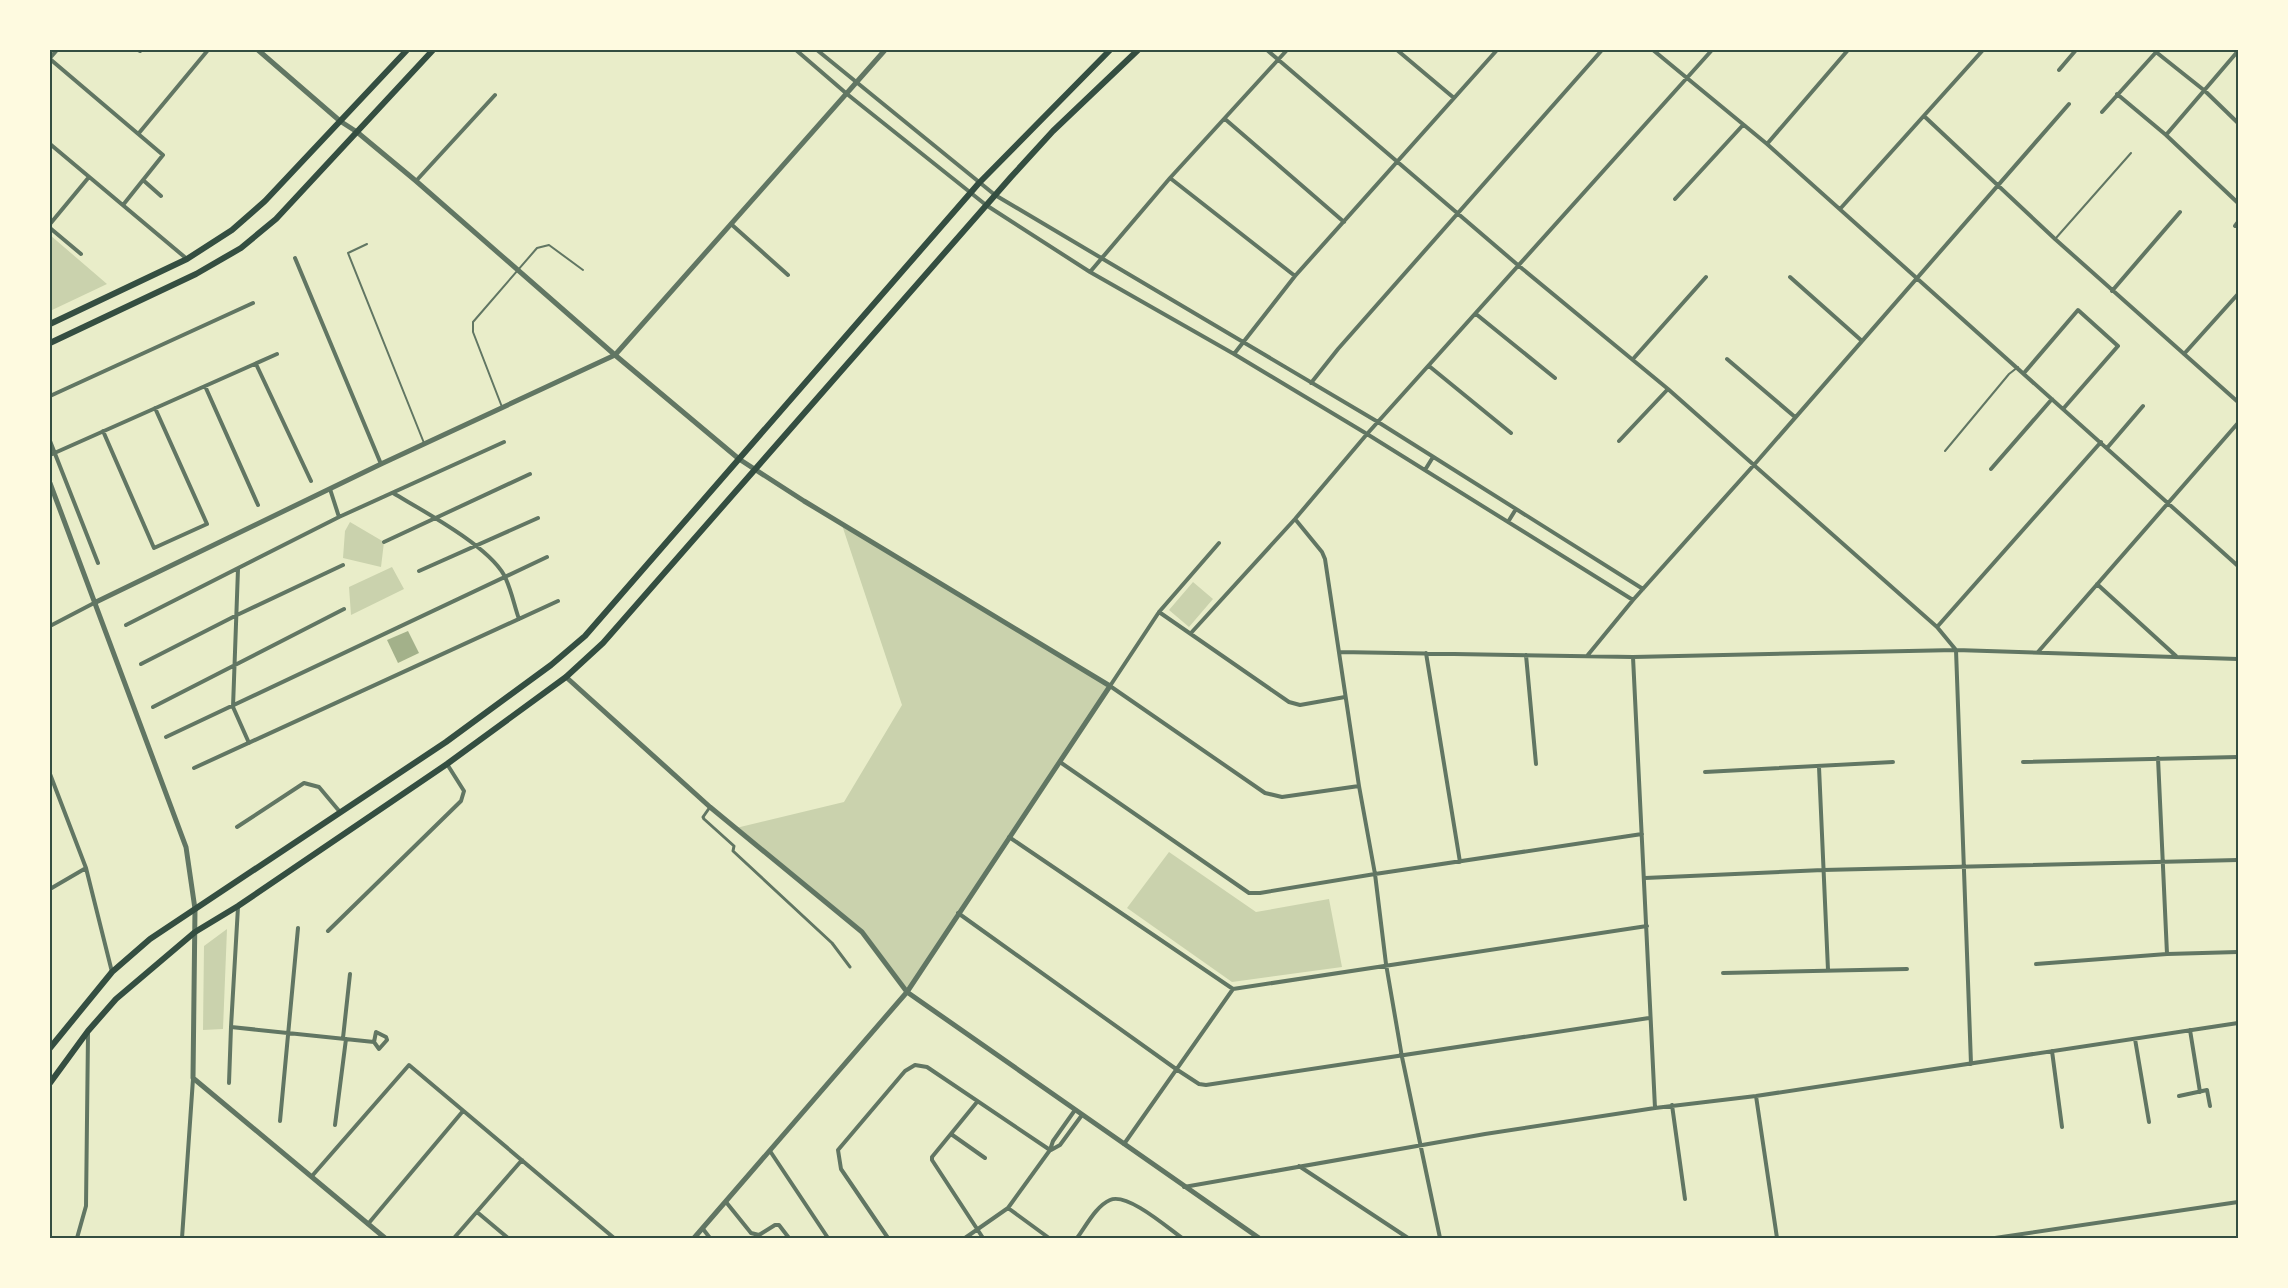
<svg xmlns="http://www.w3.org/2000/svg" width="2288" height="1288" font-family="'Asap Condensed',sans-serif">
<rect width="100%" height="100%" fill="#e9edc9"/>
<path fill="#cad2ad" d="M50,235L107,284L50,311Z
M350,522L384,542L381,567L343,558L345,531Z
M842,525L1110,686L907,992L862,932L736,828L844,802L902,705Z
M392,567L404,589L351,615L349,587Z
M1193,582L1213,599L1189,627L1169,610Z
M1169,852L1256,912L1329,899L1342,967L1232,982L1127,908Z
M227,929L223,1029L203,1030L204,946Z"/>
<path fill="#a3b18a" d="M408,631L419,653L398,663L387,640Z"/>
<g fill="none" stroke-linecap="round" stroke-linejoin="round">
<path stroke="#617663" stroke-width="2" d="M2056,238L2131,153
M367,244L348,253L424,443
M502,407L473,332V322L537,248L549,245L583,270
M1945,451L2009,374L2018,367"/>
<path stroke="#617663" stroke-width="3" d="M710,807L703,817L704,819L734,846L733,851L832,943L850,967"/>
<path stroke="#617663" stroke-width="4" d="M138,50L140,51
M796,50L847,94L986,205L1090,272L1234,354L1367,434L1633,600
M817,50L995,195L1378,422L1643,589
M1267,50L1519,266L1668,389L1937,627L1956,650
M1397,50L1454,98
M1653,50L1767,144L2238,566
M2156,52L2205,91L2238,123
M50,58L57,50
M50,59L163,155L123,205
M2059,70L2076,50
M2117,94L2166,135L2238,203
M2102,112L2158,50
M1924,116L2055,239L2238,402
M1225,119L1344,222
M139,133L208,50
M2166,135L2238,51
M50,144L187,259
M1767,144L1848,50
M1170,178L1295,276
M143,180L161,196
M416,181L495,95
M1675,199L1743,125
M1840,209L1983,50
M50,224L89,177
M731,224L788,275
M2235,226L2238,222
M50,228L81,254
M295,258L381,464
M1090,272L1170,178L1287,50
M1790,277L1862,341
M2112,291L2180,212
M1476,314L1555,378
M1234,354L1295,276L1497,50
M2184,354L2238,294
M1633,359L1706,277
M1727,359L1795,417
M256,364L311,481
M1429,366L1511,433
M2024,373L2078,310L2118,346L2063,409
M1311,383L1338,349L1602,50
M205,386L258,505
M50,396L253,303
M103,431L154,548L207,524L155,408
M50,441L98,563
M1619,441L1668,389
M2107,448L2143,406
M50,455L277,354
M1991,469L2052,399
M1425,470L1433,457
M330,489L339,517
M393,493C423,511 487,545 504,575C511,588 514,605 519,619
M1295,519L1322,552L1325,559L1359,786L1375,874L1386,964L1402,1057L1440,1238
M1508,522L1516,509
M384,542L530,474
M1219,543L1159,612L1110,686L1265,793L1282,797L1359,786
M238,569L233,707L249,743
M419,571L538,518
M2097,584L2176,656
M1159,612L1289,702L1300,705L1345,697
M126,625L339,517L504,442
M50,626L96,602
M1937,627L2101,442
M1191,633L1295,519L1367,434L1712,50
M1956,650L1971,1064
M1339,652L1633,657L1956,650L2238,659
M2038,652L2238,423
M1426,653L1460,862
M1526,655L1536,764
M1587,656L1633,600L1753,466L2069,104
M1633,657L1655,1108
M141,664L237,615L343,565
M153,707L344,609
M166,737L547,557
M2158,758L2167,954
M1060,762L1249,893H1260L1375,874L1642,834
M2023,762L2238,757
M1819,767L1828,970
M194,768L558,601
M1705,772L1893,762
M50,774L86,868L112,972
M237,827L304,783L319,787L340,812
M1009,837L1233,989L1647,926
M1645,878L1823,870L2238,860
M50,889L86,868
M238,907L231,1027L374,1042
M958,913L1176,1069L1199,1084L1206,1085L1649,1018
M328,931L461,801L464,791L447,764
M2036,964L2167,954L2238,952
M1723,973L1907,969
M2190,1030L2200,1092
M376,1032L386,1037L387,1040L379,1049L374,1042Z
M343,1038L350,974
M2135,1039L2149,1122
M2052,1051L2062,1127
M229,1083L231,1027
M1756,1096L1777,1238
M2179,1096L2207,1090L2210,1106
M977,1102L932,1157V1160L983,1238
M1672,1105L1685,1199
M280,1121L298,928
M335,1125L346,1039
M951,1134L985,1158
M1124,1144L1233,989
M1051,1150L1060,1145L1082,1115
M770,1151L828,1238
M1299,1166L1408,1238
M312,1176L409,1065L614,1238
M1184,1187L1485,1134L1655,1108L1756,1096L2238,1023
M726,1202L751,1233L759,1235L775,1225H779L789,1238
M1008,1208L1049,1238
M477,1212L508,1238
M368,1224L463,1111
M703,1229L710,1238
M77,1238L86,1206L88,1034
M182,1238L193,1079
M454,1238L522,1160
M888,1238L841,1169L838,1150L905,1071L915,1065L927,1067L1050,1150
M965,1238L1008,1208L1050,1150L1053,1141L1075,1110
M1077,1238C1086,1226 1096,1206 1110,1200C1127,1192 1168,1228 1182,1238
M1995,1238L2238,1202"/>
<path stroke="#617663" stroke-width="5" d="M258,50L340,121L357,132L416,181L615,355L739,459L804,501L1110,686L907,992L694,1238
M50,483L186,847L195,909L193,1078L385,1238
M96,602L381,464L615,355L885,50
M566,677L710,807L862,932L907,992L1259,1238"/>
<path stroke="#344e41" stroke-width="6" d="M50,324L187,259L232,230L265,201L407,50
M50,343L196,274L241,248L276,219L433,50
M50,1048L112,972L150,939L446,742L551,665L585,636L979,183L1110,50
M50,1083L88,1031L116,999L195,932L238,906L447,764L566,677L603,643L1011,177L1053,131L1138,50"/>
</g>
<rect width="2288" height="1288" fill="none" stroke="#fefae0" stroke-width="102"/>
<rect x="51" y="51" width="2186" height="1186" fill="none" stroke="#344e41" stroke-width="2"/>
</svg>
